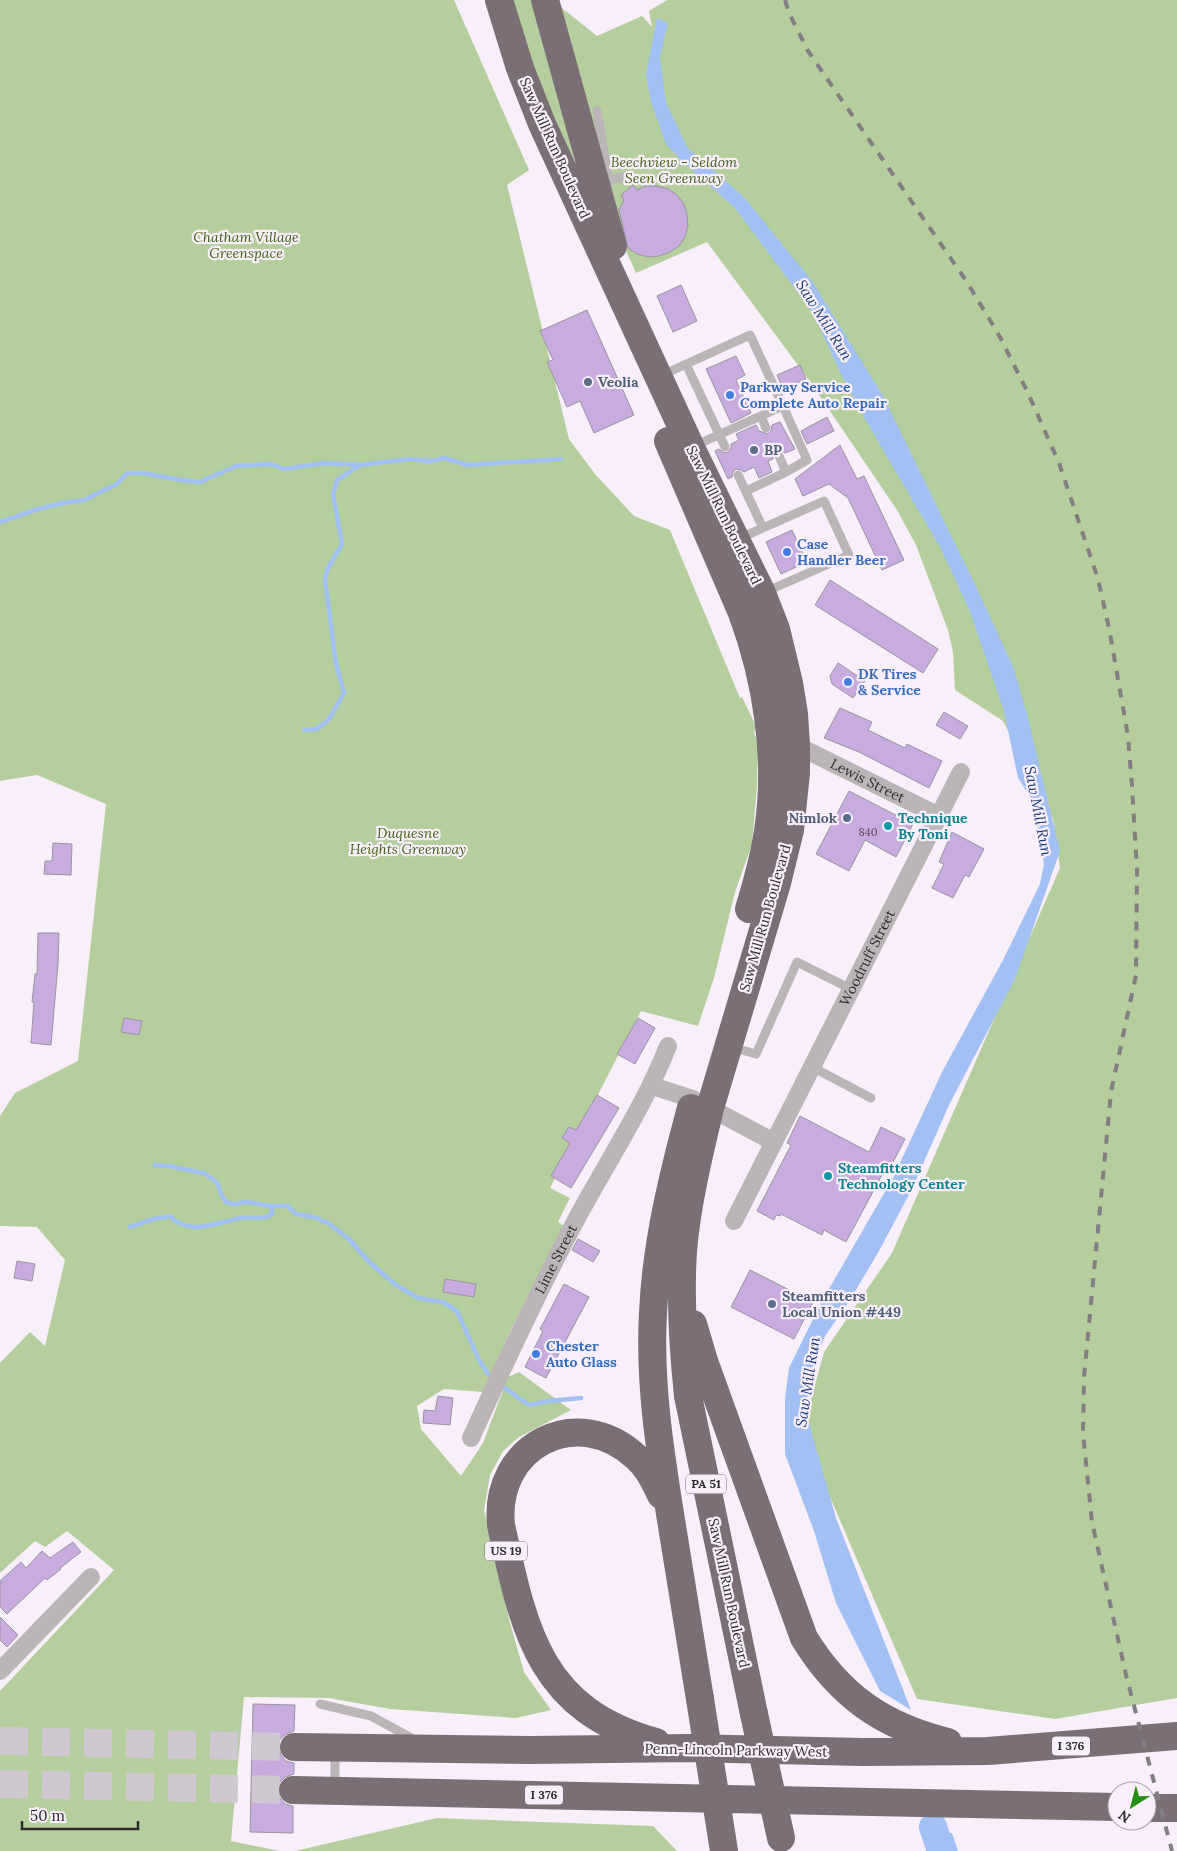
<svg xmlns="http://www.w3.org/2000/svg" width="1177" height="1851" font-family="Lora,serif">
<rect width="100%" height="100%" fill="#f8effa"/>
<path fill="#b4cf9d" d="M0,0H454L529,170L507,185L569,439L595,474L634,516L670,530L740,698L742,697L756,726L754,733L758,743L757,786L752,844L735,892L714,978L698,1026L641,1011L550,1188L570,1198L558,1222L564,1226L513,1325L483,1392L444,1389L417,1406L421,1429L461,1476L483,1443L508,1377L519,1372L571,1410L519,1437L503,1451L490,1475L484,1510L510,1623L524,1672L551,1710L516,1718L390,1709L329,1698L244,1697L231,1841L279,1851H0V1691L114,1570L67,1531L45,1547L35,1541L0,1573V1363L30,1332L45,1346L65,1260L37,1227L0,1226V1116L15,1093L78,1061L106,804L37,775L0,781Z
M512,0H552L597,36L642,16L652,27L649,11L667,0H1177V1698L1055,1719L917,1699L802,1432L824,1352L892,1253L1060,868L1053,819L1003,721L955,690L953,652L948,630L916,545L897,510L811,383L707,242L636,273L564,115L574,159L571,160L542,98Z
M437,1818L653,1826L677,1851H295Z"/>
<path fill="#a2c0f3" d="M657,18L668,23L660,57L666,102L687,147L744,197L812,281L882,394L974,582L1014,669L1027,714L1060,851L1015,979L949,1105L911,1191L879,1251L850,1300L825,1336L815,1360L805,1409L836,1518L911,1710L880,1691L836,1603L814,1531L785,1454V1398L789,1368L822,1301L894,1176L942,1072L1003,960L1040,884L1044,864L1031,798L1018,778L1004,711L970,612L941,549L862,414L840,372L813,313L735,208L684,163L666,144L651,102L646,74Z
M952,1833L958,1851H928L924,1836Z"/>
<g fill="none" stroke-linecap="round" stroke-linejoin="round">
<path stroke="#a2c0f3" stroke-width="4.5" d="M0,522L38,509L62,503L84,500L117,484L127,473H142L181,480L200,482L236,466L271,464L284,469L324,463L360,465
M304,730L317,729L329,719L344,693L336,664L325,579L328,568L342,544L333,494L337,480L360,465L409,459L430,461L445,458L467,465L561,459
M155,1165L166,1166
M169,1166L204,1173L217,1182L221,1194L226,1202L234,1204L246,1202L271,1206H288L296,1214L314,1217L328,1223L349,1239L369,1262L396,1285L418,1298L443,1302L457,1311L479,1360L488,1374
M160,1218L170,1216C189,1237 218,1222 241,1218C252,1216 263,1221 272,1214L271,1206
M130,1227L157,1218
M502,1386L529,1405L549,1401L581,1398"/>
<path stroke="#a2c0f3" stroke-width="28" d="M933,1827L941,1851"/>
</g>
<path fill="#c8abdf" stroke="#9a949f" d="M633,185L637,190L646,186H657L668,189L677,195L684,204L687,215L688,226L685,237L679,246L670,252L659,256L648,257L637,254L628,248L619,210L624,200L621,195Z
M681,285L697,321L673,332L657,296Z
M587,310L634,415L594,433L580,401L567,407L547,362L553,360L540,331Z
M736,356L745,375L736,380L751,413L731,423L706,369Z
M800,365L806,379L783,389L777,375Z
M827,417L834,431L807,444L801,431Z
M780,422L795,449L785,453L780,450L774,452L773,459L768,461L772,472L759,478L754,467L744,472L741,470L736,469L733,472L732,477L728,479L715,451L719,449L724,453L728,452L731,448V444L739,440L736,434L756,425L759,431L768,434L771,431L772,425Z
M840,445L857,479L864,476L904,560L882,570L848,498L829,484L803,496L795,479Z
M792,530L807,562L781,574L766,542Z
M830,580L938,649L923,673L815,605Z
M838,663L865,681L853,698L832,684L830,676Z
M840,708L872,722L868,730L905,748L907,744L942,761L929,788L859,752L824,738Z
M944,712L968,726L960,739L936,725Z
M849,791L913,824L896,857L865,840L849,871L816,854Z
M952,832L984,849L969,877L965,875L953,898L932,888L944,864L939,862Z
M53,843L72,844L71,875L44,874L45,861H52Z
M38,933H59L58,964L51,1045L31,1043L34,1002H32L35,974H37Z
M124,1018L142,1021L139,1035L121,1032Z
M638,1018L655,1028L635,1064L617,1054Z
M597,1095L619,1108L571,1188L551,1176L570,1143L562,1138L569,1127L576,1130Z
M800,1116L869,1152L881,1127L905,1139L892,1164L889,1162L846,1242L824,1230L822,1235L781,1214L780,1216L776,1215L774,1220L757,1211L791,1145L787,1143Z
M578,1239L600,1251L593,1262L572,1250Z
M17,1261L35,1264L32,1281L14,1278Z
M750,1270L813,1302L794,1339L731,1307Z
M445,1279L476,1284L474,1297L443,1292Z
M564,1284L589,1297L546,1378L525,1367L543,1331L540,1329Z
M438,1396L453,1398L450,1425L423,1423L424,1410L435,1411Z
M73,1542L81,1552L60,1568L61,1569L47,1580L45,1578L7,1614L0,1607V1581L21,1562L26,1568L42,1551L50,1558Z
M0,1617L18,1635L7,1647L0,1640Z
M253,1704L295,1705L294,1731L286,1734L280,1739L278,1746L281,1755L286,1761L294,1763V1774L285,1777L280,1782L277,1789L280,1798L285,1804L293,1806V1833L250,1832Z"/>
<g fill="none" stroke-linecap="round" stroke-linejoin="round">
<path stroke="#d0c8d1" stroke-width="28" stroke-dasharray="28 14" stroke-linecap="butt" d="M0,1741L294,1747
M0,1784L293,1790"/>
<path stroke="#bbb5b8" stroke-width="9" d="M597,111L609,181
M605,182L628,175
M686,364L725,447
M660,376L750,335L783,406
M761,416L766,428
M694,446L783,406L807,460L786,472L746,491
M779,456L786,472
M738,475L763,528
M738,539L824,501L849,555L765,592
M731,1047L756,1054L797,962L851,989
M812,1067L871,1098
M320,1704L371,1716L415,1740
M335,1787V1750"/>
<g stroke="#bbb5b8" stroke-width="18">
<path id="s1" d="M796,745L939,816"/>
<path d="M652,1086L693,1099"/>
<path d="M710,1108L774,1142"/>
<path id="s2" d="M734,1221L961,772"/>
<path id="s3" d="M471,1438C504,1365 538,1291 576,1220C607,1162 644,1107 668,1046"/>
<path d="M0,1671L91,1577"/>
</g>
<path stroke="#7b6f75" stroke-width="28" d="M499,0L520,68L542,124L694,454L762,593L776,629L789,683L794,714L796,745V773L790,830L777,883L710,1108C699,1155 687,1203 683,1251C680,1299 683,1348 688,1396L754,1714
M545,0L613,246
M668,441L742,613C767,681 779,758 768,831C764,857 757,883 749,909
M691,1108C673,1175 656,1243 653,1313C649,1383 660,1451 671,1520C681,1580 690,1640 700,1699
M693,1324L704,1361L804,1638C839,1695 882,1726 948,1742
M656,1742C539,1710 524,1630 501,1525C493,1446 577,1402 636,1457C648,1467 654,1481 661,1495
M294,1747L530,1750L690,1748L863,1752L988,1751L1177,1736
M293,1790L1117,1807
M1147,1808H1177"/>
<path stroke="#837d84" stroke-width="4" stroke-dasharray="9 9" stroke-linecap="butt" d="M785,0L789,13L808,51L967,282L1000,337L1028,393L1059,463L1098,579L1109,628L1128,736L1132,786L1137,870L1136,975L1111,1092L1084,1377L1083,1433L1092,1522L1126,1675L1172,1851"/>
<path stroke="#7b6f75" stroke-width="28" d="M700,1699L724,1851
M754,1714L781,1838"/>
</g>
<g fill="#5c6f8a" stroke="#f8effa" stroke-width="2">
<circle cx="588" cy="382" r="5"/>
<circle cx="754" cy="450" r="5"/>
<circle cx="847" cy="818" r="5"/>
<circle cx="772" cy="1304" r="5"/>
</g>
<g fill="#3f7fe0" stroke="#f8effa" stroke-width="2">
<circle cx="730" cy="395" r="5"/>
<circle cx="787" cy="552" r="5"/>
<circle cx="848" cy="682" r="5"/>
<circle cx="536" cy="1354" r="5"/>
</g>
<g fill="#0f9aa8" stroke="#f8effa" stroke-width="2">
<circle cx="888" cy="826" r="5"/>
<circle cx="828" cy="1176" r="5"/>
</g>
<g text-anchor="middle" stroke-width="4.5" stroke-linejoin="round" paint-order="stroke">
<g font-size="11" fill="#544b5b">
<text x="868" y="836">840</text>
</g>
<g fill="#f8effa" stroke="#6b666c" stroke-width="1">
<rect x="686" y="1474.5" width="40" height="19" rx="4"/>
<rect x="485" y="1541.5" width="42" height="19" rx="4"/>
<rect x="1052" y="1736.5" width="38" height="19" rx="4"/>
<rect x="525" y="1785.5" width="38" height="19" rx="4"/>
</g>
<g font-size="12" font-weight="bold" fill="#2e2b2f">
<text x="706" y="1488">PA 51</text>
<text x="506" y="1555">US 19</text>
<text x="1071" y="1750">I 376</text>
<text x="544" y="1799">I 376</text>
</g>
<g font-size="14" fill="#2e2b2f" stroke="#f8effa">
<text transform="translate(555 148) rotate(66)" y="5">Saw Mill Run Boulevard</text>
<text transform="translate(724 515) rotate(64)" y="5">Saw Mill Run Boulevard</text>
<text dy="5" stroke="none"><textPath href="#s1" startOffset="80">Lewis Street</textPath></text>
<text transform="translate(765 918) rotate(-74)" y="5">Saw Mill Run Boulevard</text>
<text dy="5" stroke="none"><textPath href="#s2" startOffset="295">Woodruff Street</textPath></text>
<text dy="5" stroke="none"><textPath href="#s3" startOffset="198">Lime Street</textPath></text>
<text transform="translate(729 1593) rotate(78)" y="5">Saw Mill Run Boulevard</text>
<text transform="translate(736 1750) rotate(1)" y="5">Penn-Lincoln Parkway West</text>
</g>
<g font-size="14" font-style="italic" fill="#406317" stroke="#f8effa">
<text x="674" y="167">Beechview - Seldom<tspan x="674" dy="16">Seen Greenway</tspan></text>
<text x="246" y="242">Chatham Village<tspan x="246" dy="16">Greenspace</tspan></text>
<text x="408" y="838">Duquesne<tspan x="408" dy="16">Heights Greenway</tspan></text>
</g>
<g font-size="14" font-weight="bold" fill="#4e5e75" stroke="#f8effa" text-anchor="start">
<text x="598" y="387">Veolia</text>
<text x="764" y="455">BP</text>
<text x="837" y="823" text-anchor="end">Nimlok</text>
<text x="782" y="1301">Steamfitters<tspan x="782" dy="16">Local Union #449</tspan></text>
</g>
<g font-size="14" font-weight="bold" fill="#366cbe" stroke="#f8effa" text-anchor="start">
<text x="740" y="392">Parkway Service<tspan x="740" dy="16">Complete Auto Repair</tspan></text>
<text x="797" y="549">Case<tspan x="797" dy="16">Handler Beer</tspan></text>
<text x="858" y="679">DK Tires<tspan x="858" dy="16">&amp; Service</tspan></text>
<text x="546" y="1351">Chester<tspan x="546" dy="16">Auto Glass</tspan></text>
</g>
<g font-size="14" font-weight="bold" fill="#0d838f" stroke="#f8effa" text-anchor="start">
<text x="898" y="823">Technique<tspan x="898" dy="16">By Toni</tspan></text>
<text x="838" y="1173">Steamfitters<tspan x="838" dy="16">Technology Center</tspan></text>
</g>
<g font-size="15" font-style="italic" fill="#1b3c78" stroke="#f8effa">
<text transform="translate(824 320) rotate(58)" y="5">Saw Mill Run</text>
<text transform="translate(1038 811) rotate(79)" y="5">Saw Mill Run</text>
<text transform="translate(808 1382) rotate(-81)" y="5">Saw Mill Run</text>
</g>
</g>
<g transform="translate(1132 1806) rotate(216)"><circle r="24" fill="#f8effa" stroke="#a7a1a9"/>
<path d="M0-4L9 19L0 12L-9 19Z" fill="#258f11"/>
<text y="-8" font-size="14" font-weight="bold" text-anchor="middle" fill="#2e2b2f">N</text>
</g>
<path d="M22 1821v8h116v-8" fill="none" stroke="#2e2b2f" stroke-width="2.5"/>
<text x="30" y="1821" font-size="15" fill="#2e2b2f" stroke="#f8effa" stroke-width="4" paint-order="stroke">50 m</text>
</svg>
